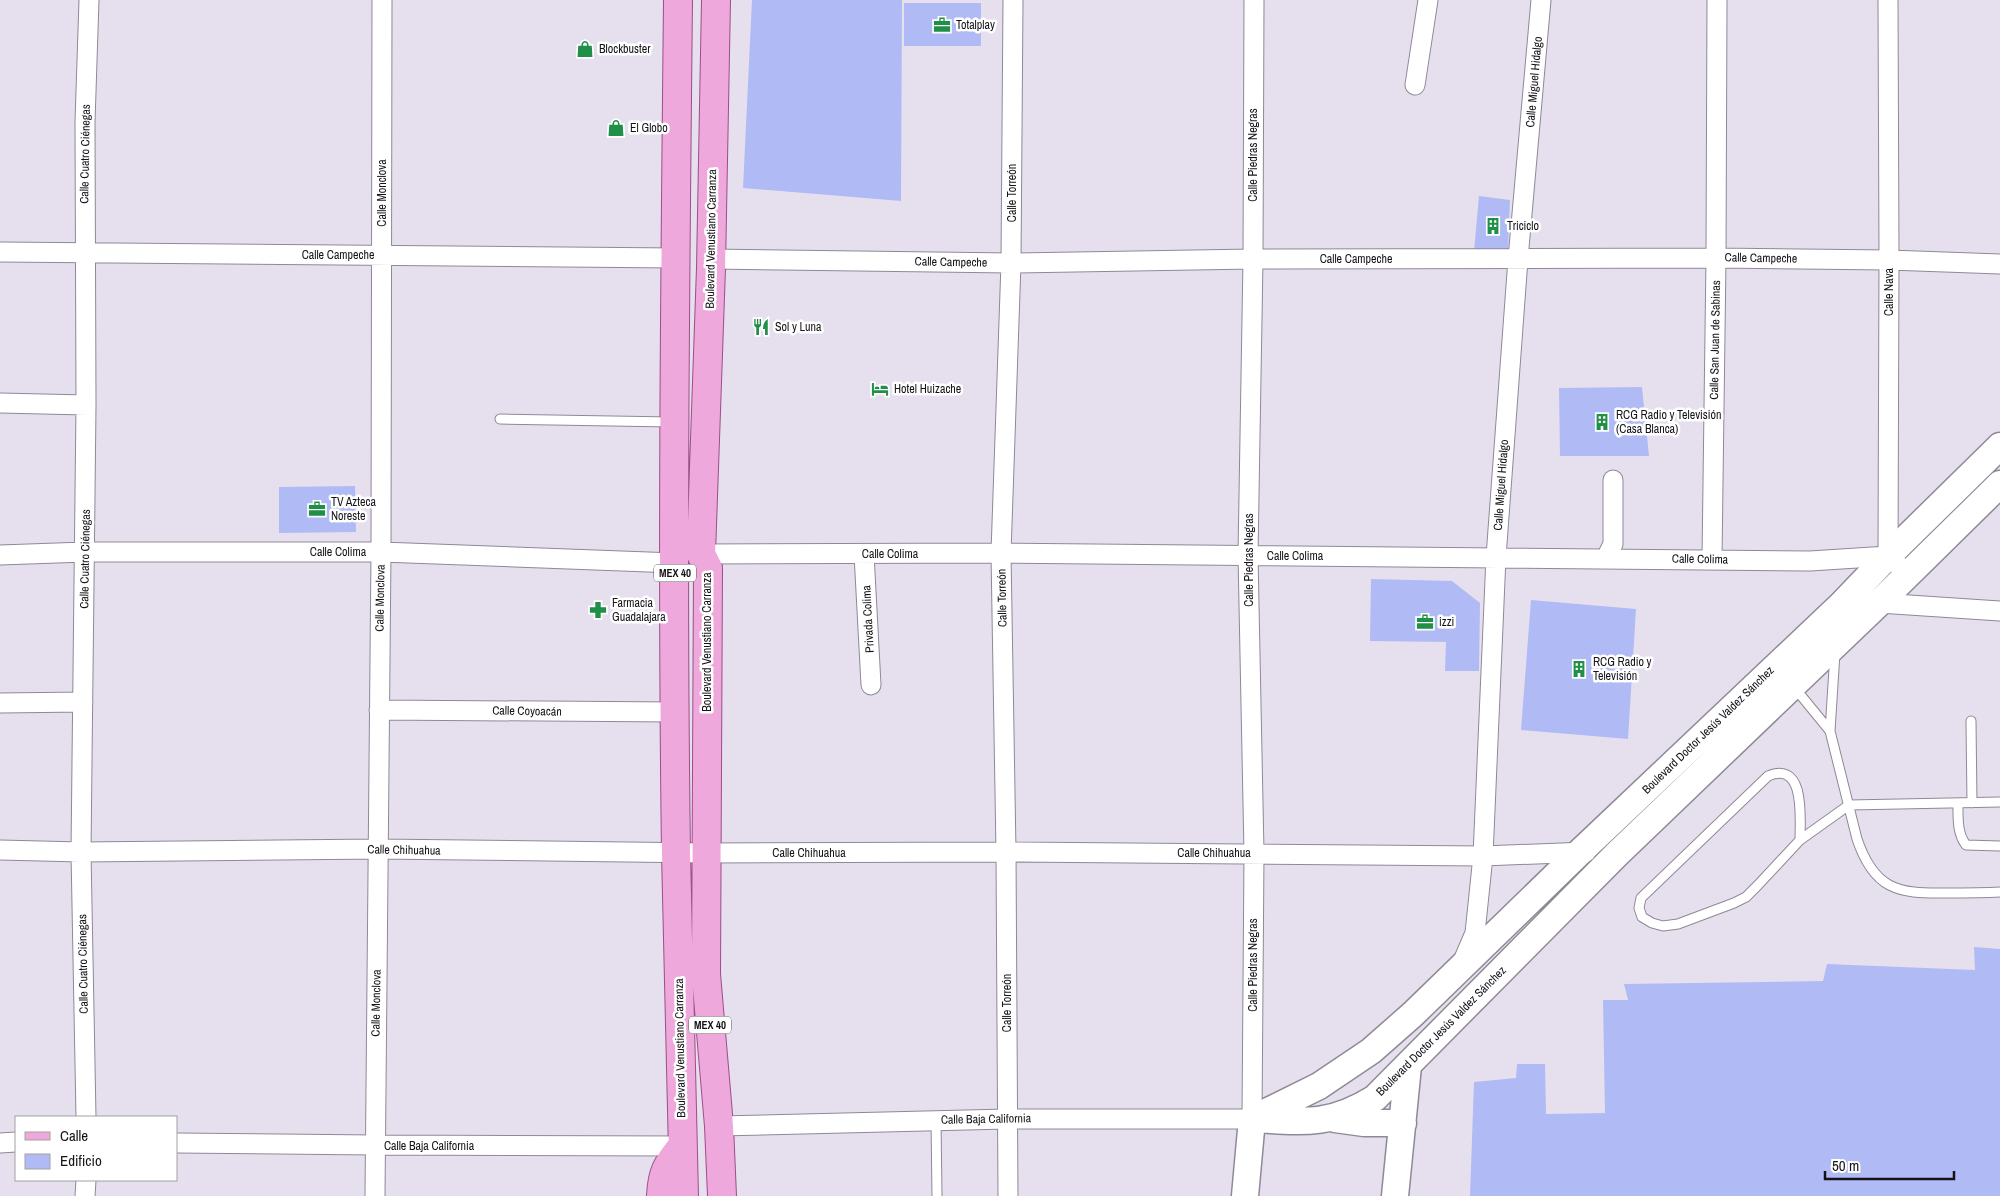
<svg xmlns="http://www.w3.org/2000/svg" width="2000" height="1196" font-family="'Archivo Narrow',sans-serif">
<rect width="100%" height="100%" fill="#e6dfee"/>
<path fill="#b0bbf5" d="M752,0H902L901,201L743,188Z
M904,3H981V46H904Z
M1479,196L1510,200L1508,251H1474Z
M1642,387L1649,456H1560L1559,388Z
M355,486L356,532L279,533V487Z
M1371,579L1452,581L1480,603L1479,671H1445L1446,642L1370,641Z
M1531,600L1636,609L1628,739L1521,730Z
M1974,947L2000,949V1196H1470L1474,1082L1516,1078L1517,1064H1545L1546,1114L1605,1113L1603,1000H1628L1624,984L1823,981L1827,964L1975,970Z"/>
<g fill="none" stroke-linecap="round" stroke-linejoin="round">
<g stroke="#8f8996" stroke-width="11">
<path id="service" d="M500,419L672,422
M1835,653L1830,731L1857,839C1874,889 1897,894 1946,893C1964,893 1982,893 2000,892
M1794,687L1830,731
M1971,721L1972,803
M1958,803C1958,818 1957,833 1966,845L2000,846
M1800,840C1800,819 1806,760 1768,776L1641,898L1639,908L1642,917L1652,923L1663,926L1678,924L1734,903L1746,897L1758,885L1800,840L1849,805L2000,802
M936,1120L937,1196"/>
</g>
<g stroke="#8f8996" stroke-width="21">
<path id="minor" d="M1888,0L1889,260L1888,556L1908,574
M1415,85L1428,0
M0,252L676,258
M711,259L1011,263L1253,259L1716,258L1889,260L2000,264
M0,403L86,405
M701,554L1001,553L1810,561L1888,556
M864,554L871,685
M0,555L85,552H381L675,563
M1606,558L1613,544V480
M1712,559L1716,258L1717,0
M1879,603L2000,611
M0,703L83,702
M379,710L675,712
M0,850L81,852L378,849L706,853L1006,852L1483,856L1586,852
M1463,961L1475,933L1483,856L1496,557L1518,259L1541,0
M86,1117L81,852L86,405L85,122L89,0
M719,1126L1007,1119H1252L1254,853L1248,555L1253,259L1254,0
M0,1143L16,1142
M176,1143L375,1145L682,1146
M85,1196L86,1180
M375,1196L381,552L382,0
M1008,1196L1006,852L1001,553L1011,263L1013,0"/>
</g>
<g stroke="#8f8996" stroke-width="29">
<path id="secondary" d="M1252,1119L1319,1086L1371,1051L1413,1014L1580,852L1841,605L1888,556L2000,446
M1253,1119C1304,1122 1330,1126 1375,1098L1617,854L1879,603L2000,484
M1335,1119L1364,1123H1403
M1245,1196L1252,1119
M1395,1196L1408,1066"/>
</g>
<g stroke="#9c4e88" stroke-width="30">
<path id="primary" d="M678,0C675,284 672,569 676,853C678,968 681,1082 684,1196
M716,0L711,268L701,554L708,568L706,974L719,1126L722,1196
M661,1196C662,1172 667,1165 682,1146"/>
</g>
<use href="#service" stroke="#fff" stroke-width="9"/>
<use href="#minor" stroke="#fff" stroke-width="19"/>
<use href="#secondary" stroke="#fff" stroke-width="26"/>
<use href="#primary" stroke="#efa8dc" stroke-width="28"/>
</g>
<defs>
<g id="office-bare" transform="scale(1.35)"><path d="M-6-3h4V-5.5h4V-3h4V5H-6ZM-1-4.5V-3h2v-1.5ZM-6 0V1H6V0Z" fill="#208f47" stroke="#fff" stroke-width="2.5" paint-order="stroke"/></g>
<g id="shop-bare" transform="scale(1.35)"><path d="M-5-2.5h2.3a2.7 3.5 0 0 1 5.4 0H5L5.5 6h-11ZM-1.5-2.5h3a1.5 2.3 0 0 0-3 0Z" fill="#208f47" stroke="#fff" stroke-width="2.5" paint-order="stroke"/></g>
<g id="building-bare" transform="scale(1.35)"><path d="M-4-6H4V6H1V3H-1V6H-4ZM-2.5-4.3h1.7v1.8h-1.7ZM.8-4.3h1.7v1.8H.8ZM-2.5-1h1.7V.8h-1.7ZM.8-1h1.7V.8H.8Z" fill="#208f47" stroke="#fff" stroke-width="2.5" paint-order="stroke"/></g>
<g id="restaurant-bare" transform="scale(1.35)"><path d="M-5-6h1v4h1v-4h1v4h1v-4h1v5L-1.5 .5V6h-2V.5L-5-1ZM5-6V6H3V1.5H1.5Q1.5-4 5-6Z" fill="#208f47" stroke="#fff" stroke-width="2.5" paint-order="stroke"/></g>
<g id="hotel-bare" transform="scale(1.35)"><path d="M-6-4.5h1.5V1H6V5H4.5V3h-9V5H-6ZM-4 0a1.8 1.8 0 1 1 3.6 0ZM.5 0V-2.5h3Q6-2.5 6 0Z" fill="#208f47" stroke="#fff" stroke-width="2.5" paint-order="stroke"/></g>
<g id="pharmacy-bare" transform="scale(1.35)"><path d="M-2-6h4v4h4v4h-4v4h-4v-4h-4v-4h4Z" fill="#208f47" stroke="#fff" stroke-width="2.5" paint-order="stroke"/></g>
</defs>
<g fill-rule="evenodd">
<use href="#office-bare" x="942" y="25"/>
<use href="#shop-bare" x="585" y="49"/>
<use href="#shop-bare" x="616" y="128"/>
<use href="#building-bare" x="1493" y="226"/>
<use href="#restaurant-bare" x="761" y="327"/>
<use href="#hotel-bare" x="880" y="389"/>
<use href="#building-bare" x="1602" y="422"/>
<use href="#office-bare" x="317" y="509"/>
<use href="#pharmacy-bare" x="598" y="610"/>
<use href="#office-bare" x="1425" y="622"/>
<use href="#building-bare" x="1579" y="669"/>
</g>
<g text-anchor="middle" stroke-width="5" stroke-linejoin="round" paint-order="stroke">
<g fill="#fff" stroke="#5b5a5d" stroke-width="1">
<rect x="654" y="564.5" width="42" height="17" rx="4"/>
<rect x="689" y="1016.5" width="42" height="17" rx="4"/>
</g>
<g font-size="11" font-weight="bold" fill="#151318">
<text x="675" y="577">MEX 40</text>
<text x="710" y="1029">MEX 40</text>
</g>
<g font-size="12" fill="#151318" stroke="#fff" text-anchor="start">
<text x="956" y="29">Totalplay</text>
<text x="599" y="53">Blockbuster</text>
<text x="630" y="132">El Globo</text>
<text x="1507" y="230">Triciclo</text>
<text x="775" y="331">Sol y Luna</text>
<text x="894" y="393">Hotel Huizache</text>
<text x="1616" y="419">RCG Radio y Televisión<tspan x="1616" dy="14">(Casa Blanca)</tspan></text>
<text x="331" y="506">TV Azteca<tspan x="331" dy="14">Noreste</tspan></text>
<text x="612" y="607">Farmacia<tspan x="612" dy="14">Guadalajara</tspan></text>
<text x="1439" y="626">izzi</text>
<text x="1593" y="666">RCG Radio y<tspan x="1593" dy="14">Televisión</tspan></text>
</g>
<g font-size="12" fill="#151318" stroke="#fff">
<text transform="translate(1534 82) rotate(-85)" y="4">Calle Miguel Hidalgo</text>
<text transform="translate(85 154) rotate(-89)" y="4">Calle Cuatro Ciénegas</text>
<text transform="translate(1253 155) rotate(-90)" y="4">Calle Piedras Negras</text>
<text transform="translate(382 193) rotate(-90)" y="4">Calle Monclova</text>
<text transform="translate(1012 193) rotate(-90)" y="4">Calle Torreón</text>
<text transform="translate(711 239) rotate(-89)" y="4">Boulevard Venustiano Carranza</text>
<text x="338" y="259">Calle Campeche</text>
<text transform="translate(1761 258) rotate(1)" y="4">Calle Campeche</text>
<text x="1356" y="263">Calle Campeche</text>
<text transform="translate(951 262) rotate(1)" y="4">Calle Campeche</text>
<text transform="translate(1889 292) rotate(-90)" y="4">Calle Nava</text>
<text transform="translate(1715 340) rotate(-89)" y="4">Calle San Juan de Sabinas</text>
<text transform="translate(1501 485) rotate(-86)" y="4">Calle Miguel Hidalgo</text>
<text x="338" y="556">Calle Colima</text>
<text x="890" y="558">Calle Colima</text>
<text x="1295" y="560">Calle Colima</text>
<text transform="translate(85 559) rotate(-89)" y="4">Calle Cuatro Ciénegas</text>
<text transform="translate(1700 559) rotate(1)" y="4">Calle Colima</text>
<text transform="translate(1249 560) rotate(-90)" y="4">Calle Piedras Negras</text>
<text transform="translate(380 598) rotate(-89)" y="4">Calle Monclova</text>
<text transform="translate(1002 598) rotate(-91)" y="4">Calle Torreón</text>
<text transform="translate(868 619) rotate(-93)" y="4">Privada Colima</text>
<text transform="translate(707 642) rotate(-90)" y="4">Boulevard Venustiano Carranza</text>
<text transform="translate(527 711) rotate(1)" y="4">Calle Coyoacán</text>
<text transform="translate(1708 730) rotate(-44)" y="4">Boulevard Doctor Jesús Valdez Sánchez</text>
<text transform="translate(404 850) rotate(1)" y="4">Calle Chihuahua</text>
<text x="809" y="857">Calle Chihuahua</text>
<text x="1214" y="857">Calle Chihuahua</text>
<text transform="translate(83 964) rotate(-91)" y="4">Calle Cuatro Ciénegas</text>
<text transform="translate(1253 965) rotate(-90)" y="4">Calle Piedras Negras</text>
<text transform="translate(376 1003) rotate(-89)" y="4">Calle Monclova</text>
<text transform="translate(1007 1003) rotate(-90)" y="4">Calle Torreón</text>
<text transform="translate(1441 1031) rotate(-45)" y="4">Boulevard Doctor Jesús Valdez Sánchez</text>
<text transform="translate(680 1048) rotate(-91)" y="4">Boulevard Venustiano Carranza</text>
<text transform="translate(986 1119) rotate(-1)" y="4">Calle Baja California</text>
<text x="429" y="1150">Calle Baja California</text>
</g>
</g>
<rect x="15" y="1116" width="162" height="65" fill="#ffffff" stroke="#a1a1a3"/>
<rect x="25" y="1132" width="25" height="8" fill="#efa8dc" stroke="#a1a1a3"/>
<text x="60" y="1141" font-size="15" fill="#151318">Calle</text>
<rect x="25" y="1154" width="25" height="15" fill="#b0bbf5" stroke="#a1a1a3"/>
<text x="60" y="1166" font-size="15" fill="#151318">Edificio</text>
<path d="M1825 1171v8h129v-8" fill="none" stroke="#151318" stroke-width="2.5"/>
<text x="1832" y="1171" font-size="15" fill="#151318" stroke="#ffffff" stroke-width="4" paint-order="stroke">50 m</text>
</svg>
